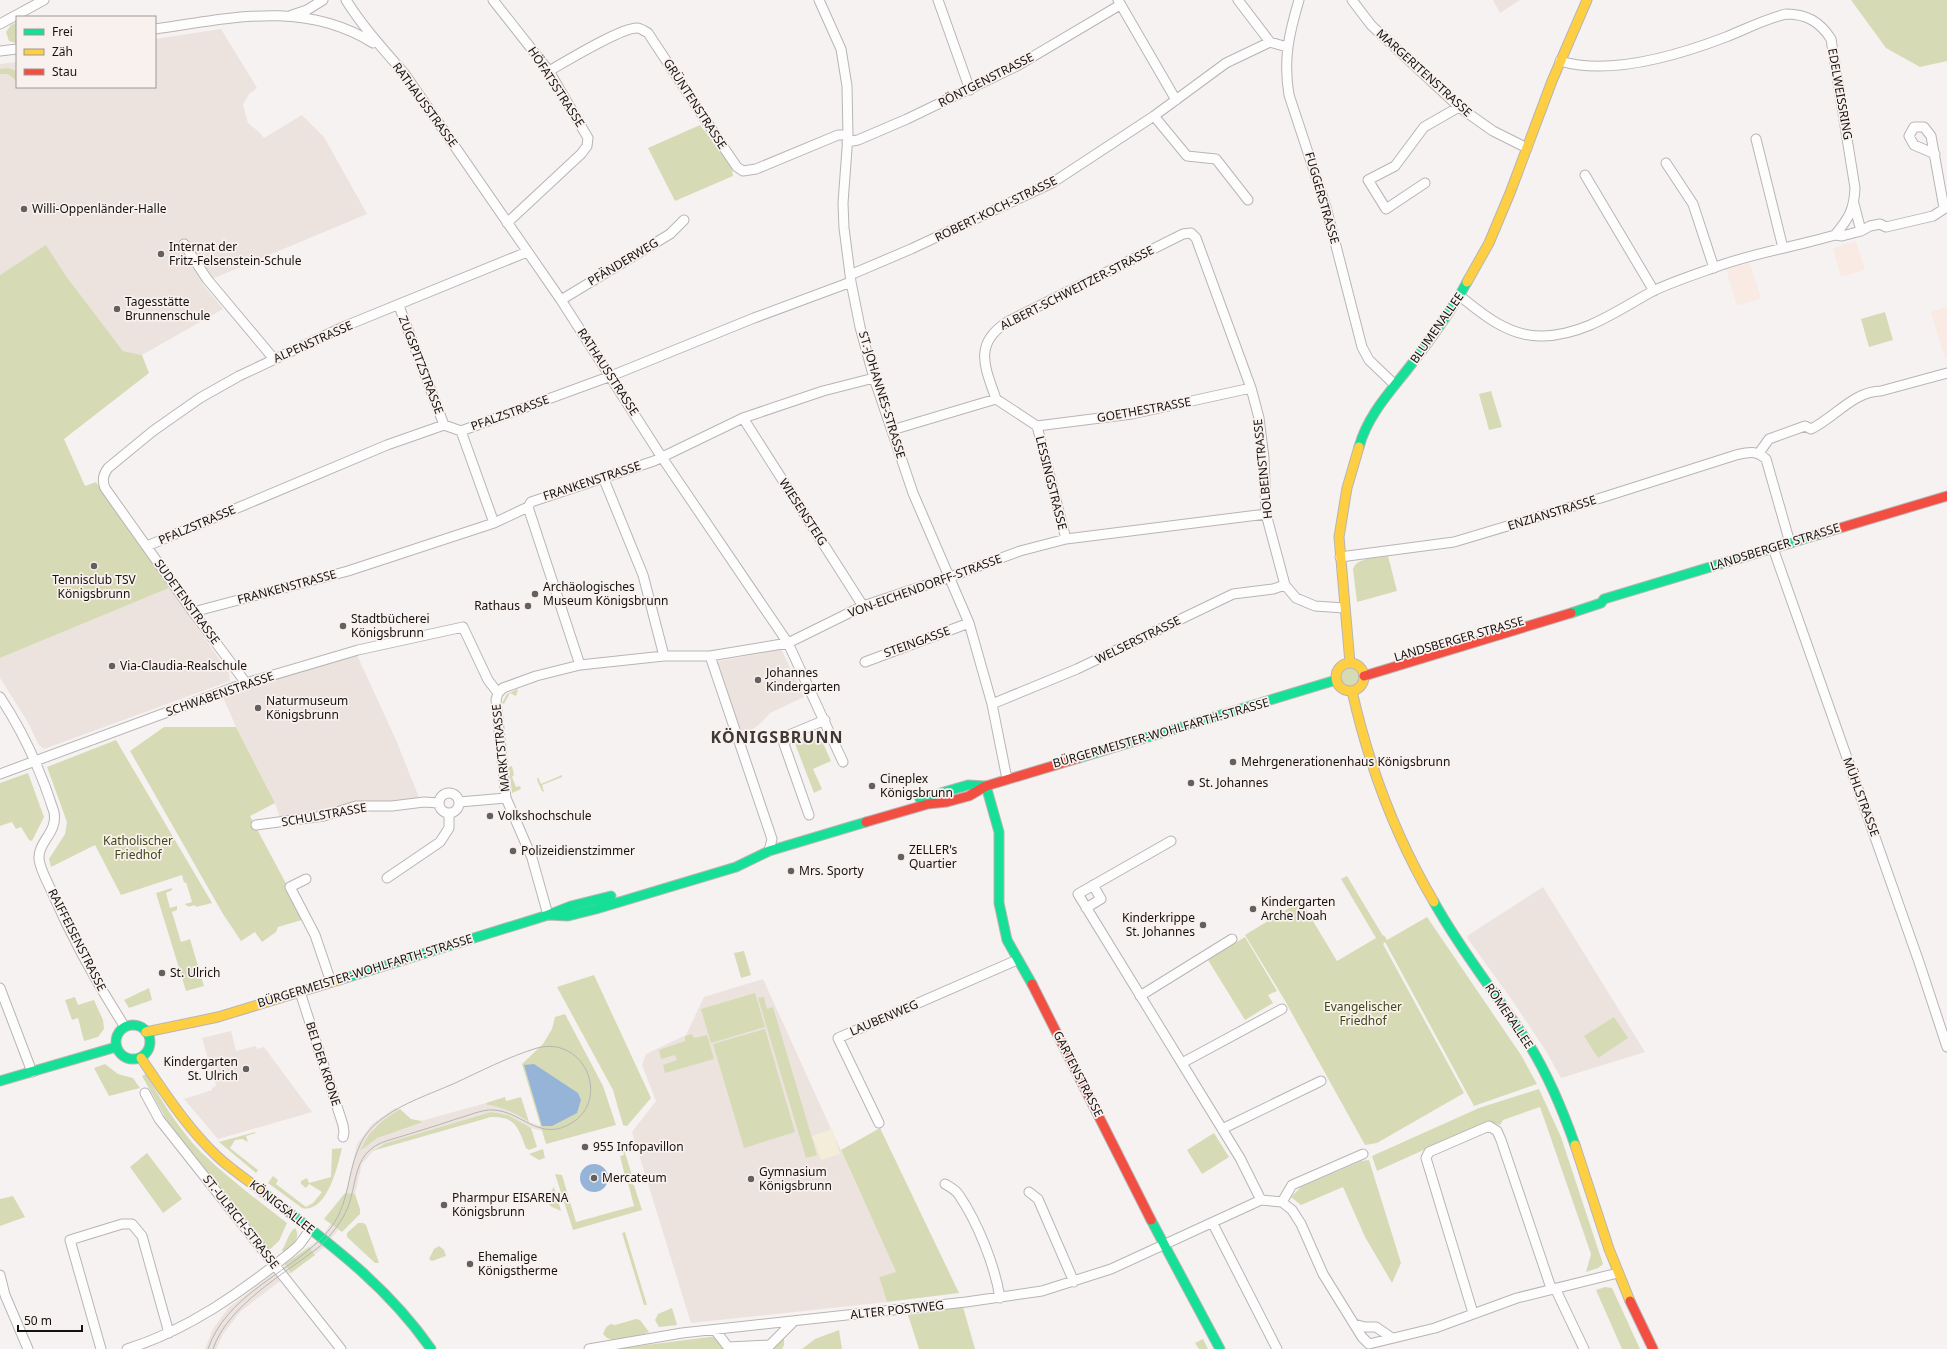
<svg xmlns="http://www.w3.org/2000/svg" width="1947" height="1349" font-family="'Noto Sans',sans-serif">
<rect width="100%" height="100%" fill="#f6f2f1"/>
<path fill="#ece2de" d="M1493,0H1520L1500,13Z
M221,29L257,88L249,94L243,105L248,123L258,131L264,138L302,115L324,137L367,214L202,283L223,309L142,355L123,351L66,276L46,246L0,275V64L17,62V87H155V39Z
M169,588L229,673L230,681L44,749L39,745L26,719L0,678V658Z
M781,649L804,697L770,713L762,722L742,738L715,662Z
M356,653L396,740L420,800L336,809L280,818L275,803L236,727L222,695Z
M1543,887L1645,1052L1561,1078L1546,1051L1512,1000L1468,939L1467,936Z
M763,979L896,1272L879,1277L887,1302L691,1323L632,1132L656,1101L642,1065L646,1054L686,1035L704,997Z
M231,1031L236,1051L256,1046L257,1049L264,1047L312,1112L218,1139L184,1099L212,1090V1088L216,1086L202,1038Z
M486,1103L487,1105L499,1106L506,1109L529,1122L541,1126L547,1132L531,1128L508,1115L491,1112L386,1143L376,1148L362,1164L355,1194L338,1230L323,1248L241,1311L223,1334L216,1349H205L213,1329L229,1307L322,1237L335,1217L346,1193L357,1144L372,1124L395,1108L400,1109L375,1127L363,1144L361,1151L372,1140L384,1135L420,1124L421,1121Z"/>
<path fill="#f9eae4" d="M1856,241L1865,270L1841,277L1833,248Z
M1750,263L1761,299L1737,306L1726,269Z
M1947,307V357L1945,358L1931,312Z"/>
<path fill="#d6dbb6" d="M1851,0H1947V61L1920,67L1886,48Z
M17,22V43H16L9,41L6,32L11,25Z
M8,68L17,71V81L8,74H0V69Z
M700,125L732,167L733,176L675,201L648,148Z
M46,245L66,276L123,351L142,355L149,373L64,439L85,486L96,482L169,588L0,658V275Z
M1885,312L1893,340L1869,347L1861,319Z
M1491,391L1502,427L1489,430L1479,394Z
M1388,556L1397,591L1357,602L1353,569C1357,557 1377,558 1388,556Z
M1341 677a9 9 0 1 1 18 0a9 9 0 1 1-18 0Z
M518,689L516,696L510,693L504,704L502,703L507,694Z
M164,727H236L275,803L250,816L305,919L278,927L276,932L262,942L255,932L241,941L223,914L130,751Z
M800,734L803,741L819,734L831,761L813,769L822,789L814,793L794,741L788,746L792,738Z
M116,740L212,903L196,907L195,905C191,906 188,908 185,904L192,902L186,882L184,883L182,875L121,895L95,845L51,867L49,859L65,834L67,822L47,767Z
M512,766L514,775L512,777L516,787L520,786L521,789L512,793L509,767Z
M28,773L44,817L32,841L29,840L21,827L16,829L12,822L0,826V783Z
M562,775V777L542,785L544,792L542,791L537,780L538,777L541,784Z
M1347,876L1383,936L1384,935L1387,940L1427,917L1521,1055L1537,1084L1474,1106L1385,942L1383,944L1464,1093L1377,1143L1365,1145L1284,999L1245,935L1301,901L1337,961L1376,938L1341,879Z
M172,888V890L166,893L170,908L177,906V910L172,912L181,942L190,939L204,986L186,991L156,893Z
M1245,937L1277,991L1268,995L1273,1003L1245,1020L1208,960Z
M744,951L751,975L741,978L734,953Z
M594,975L651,1098L627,1126L623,1125L613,1090L557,987Z
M149,988L152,1000L129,1008L124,1000Z
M755,993L765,1027L711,1043L701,1009Z
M75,997L78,1005L94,1000L103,1020L104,1029L98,1037L84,1041L78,1018L72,1020L65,1000Z
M764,997L767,1009L773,1007L817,1155L806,1158L758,998Z
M565,1014L603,1086L616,1125L546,1144L522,1064L543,1044L552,1029L555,1017Z
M1614,1017L1628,1038L1598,1058L1584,1036Z
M765,1029L795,1132L744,1148L713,1044Z
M692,1034L694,1038L707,1035L714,1059L665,1073L663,1065L677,1060L675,1055L661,1059L659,1050L685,1041V1036Z
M105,1064L118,1074L133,1078L140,1088L109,1096L94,1068Z
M146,1074C161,1100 181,1132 202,1153C229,1179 259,1201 287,1223L279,1241L268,1251L204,1171L166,1119L142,1076Z
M1539,1089L1561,1137L1603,1264L1598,1268L1586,1272L1591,1254L1540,1107L1503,1120L1500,1125L1488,1121L1377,1171L1372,1156L1479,1108Z
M505,1097L506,1101L521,1097L529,1122C515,1114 503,1106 487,1105L486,1103Z
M400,1109L411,1119L421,1121V1123L377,1138L360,1151C368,1131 382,1120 400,1109Z
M491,1112L508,1115L531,1128L537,1147L529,1150L526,1148C518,1128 516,1116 491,1117L372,1151L386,1143Z
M880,1128L959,1293L887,1302L879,1277L896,1272L841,1150Z
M255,1132L256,1133L246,1136L248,1142L242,1139L235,1140L230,1148L258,1170L256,1173L219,1142Z
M1214,1133L1229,1157L1202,1174L1187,1150Z
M623,1147L633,1178L632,1180H626L620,1156L624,1155L622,1148Z
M342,1148C338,1165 327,1214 302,1208L268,1183L273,1176L278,1180L276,1184L306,1207L313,1203L322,1192L309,1184L306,1188L301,1184V1181L307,1178L309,1183L331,1177L332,1149Z
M543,1149L545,1158L539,1160L529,1154Z
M147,1153L182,1199L163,1213L130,1167Z
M1369,1160L1401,1263L1392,1283L1365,1237L1343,1187L1301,1205L1291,1197L1301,1187L1361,1161Z
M555,1174L562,1175L576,1222L634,1206L628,1183L634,1185L642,1210L573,1230Z
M554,1187L561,1211L550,1206L547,1197Z
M345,1193L355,1194L360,1209V1214L342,1232L324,1219Z
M13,1196L25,1217L0,1226V1199Z
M358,1223H363L366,1225L379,1263H375L347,1237V1233Z
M295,1228C302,1238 291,1246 284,1253L282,1250C287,1243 288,1233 295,1228Z
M625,1232L647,1305H644L622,1233Z
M439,1246L444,1250L446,1256L432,1261L429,1259L434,1249Z
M309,1247L315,1255L291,1273L285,1264Z
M1605,1287L1612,1288L1640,1349H1622L1596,1290Z
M963,1307L975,1349H919L908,1315Z
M672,1308L677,1325L659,1327L655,1320L658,1314Z
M636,1319L640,1320L649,1332L644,1334C633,1337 611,1346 603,1334L606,1327L611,1324L615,1325Z
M839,1330L842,1349H802L815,1339Z
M725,1335L728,1349H615Z
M784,1337V1345L782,1349H771Z
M1203,1339L1208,1349H1199L1195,1343Z"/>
<path fill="#f4edd8" d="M832,1129L840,1154L821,1160L812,1136Z"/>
<path fill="#96b4d8" d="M534,1064L578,1093L581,1100L577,1113L552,1126H542L524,1065Z
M580 1178a14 14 0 1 1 28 0a14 14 0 1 1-28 0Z"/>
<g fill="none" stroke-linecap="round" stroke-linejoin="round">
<g stroke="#b8b5b4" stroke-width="11">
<path id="street" d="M346,0C363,27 383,49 404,73L561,300L661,456L788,643L843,762
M493,0L549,71L588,138L587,146L581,154L507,223
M819,0L841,49L847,86L848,135L843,203L844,228L851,282L860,327L874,378L913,493L969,623L992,704L1007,779
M938,0L970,90
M1118,0L1176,100
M1238,0L1270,42
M1299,0C1289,34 1283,59 1289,95L1326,207L1362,347L1369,360L1395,385
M1352,0L1371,25L1459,107L1493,131L1527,148
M292,15L307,10L323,0
M0,24L44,0
M155,29C231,18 304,0 373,43
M0,51L17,49
M549,71C565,62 620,28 637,28C641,28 644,31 648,33L722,145L737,167L743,171L756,169L838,135H848
M1154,116L1187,156L1216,159L1248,200
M1756,139L1783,248
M847,142L858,140L907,119L1017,66L1120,5
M1935,154L1914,145L1909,136L1914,127H1924L1931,136L1944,208
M1666,163L1693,204L1714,268
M1585,175L1654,291
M1425,183L1386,209L1368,180L1395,166L1424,127L1459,107
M1861,231L1870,226L1880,224L1886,227L1933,216L1947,207
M1835,235L1842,236L1861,231L1854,204
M184,244L207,279L274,359
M850,275L911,249L1052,183L1154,116L1226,63L1270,42L1287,47
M1460,296C1483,315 1510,337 1542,336C1585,335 1618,310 1653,291C1672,282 1693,275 1713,268C1752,253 1795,247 1835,235C1849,218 1854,210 1855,188L1831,39C1820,22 1807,14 1786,14C1765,19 1746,29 1726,37C1679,55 1610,76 1560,61
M561,300L670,234L684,220
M399,306L444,425
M996,399C985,367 973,344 1007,322L1183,234L1191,233L1196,238L1251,388L1259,418L1264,458L1266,514L1285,585L1296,598L1315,606L1344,608
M743,418L863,606
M1037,426L1132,414L1251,388
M1037,426L1066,539
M892,430L996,399L1037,426
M461,431L494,523
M1759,453L1769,439L1805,426L1811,429C1834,418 1854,391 1881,391L1947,373
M603,477L643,575L664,656
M528,507L580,665
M147,546L387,445L444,425L461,431L611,376L754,318L851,282
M1773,548L1919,962L1947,1047
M1340,557L1454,542L1604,497L1736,455C1749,452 1756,450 1766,459L1790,543
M193,612L348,571L494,523L528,507L531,502L654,461L743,418L823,391L874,378
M710,656L772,839L769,851
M865,662L969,623
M246,683L193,612L105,488C102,480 103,475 108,468L153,431L200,398L239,376L343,327L527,252
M0,697C24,733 41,771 54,812C58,833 38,841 39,859C40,869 47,881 51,890C72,938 97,984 125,1027
M992,704L1077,669L1233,594L1273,589L1285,585
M0,774L246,683L358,650L463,627L488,680L498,693
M439 803a10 10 0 1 1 20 0a10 10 0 1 1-20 0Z
M459,802L506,798
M809,815L784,744L789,735L825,720
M256,825L324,816L356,806H392L424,802L439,803
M1171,841L1078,894L1240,1158L1261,1200
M387,878L440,842L449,828V813
M306,879L290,887L315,935L331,982
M1086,908L1101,899L1093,885
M548,915L532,858L506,798L496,700L498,693L503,688L536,676L580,665L664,656H710L788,643L863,606L950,577L1020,551L1066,539L1266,514
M0,988L32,1072
M300,992L343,1125L344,1132L343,1137
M1140,996L1232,939
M1182,1063L1282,1009
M145,1093L159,1119L341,1349
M879,1123L838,1038L1017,960
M1222,1129L1321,1081
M945,1184C950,1187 956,1190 959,1195C978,1223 995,1266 1000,1298
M1029,1192L1038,1199L1074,1282
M1282,1202L1292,1185L1363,1154
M1213,1224L1277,1349
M0,1275L5,1295L28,1349
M1555,1288L1584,1349
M1473,1313L1426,1158L1429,1152L1489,1126L1497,1131L1501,1140L1551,1288
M1354,1324L1365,1327H1376L1392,1338
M715,1330L728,1347L770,1345L793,1322
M101,1349L70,1240L122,1224H132L142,1236L169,1333
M127,1349C188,1330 240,1293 290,1253L299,1245L310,1230
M589,1349L682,1333L966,1302L1042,1291L1111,1269L1261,1200L1282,1202L1292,1210L1301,1224L1323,1274L1362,1337L1369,1344L1435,1328L1517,1298L1618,1273"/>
</g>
<g stroke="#b8b5b4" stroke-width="11">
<path id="fast" d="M1359,447C1367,417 1388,394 1407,370C1429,342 1450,314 1467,282
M1571,613L1601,603L1604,599L1820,534
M1079,758L1336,680
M986,786L999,832V903L1007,940L1032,984
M920,799L968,785L986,786
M1434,902C1462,953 1499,997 1530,1046C1549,1077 1563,1111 1575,1145
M548,915L568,916L596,909L736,867L769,851L866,822
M339,980L548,915L571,906L611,896
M116 1042a17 17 0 1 1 34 0a17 17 0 1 1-34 0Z
M0,1081L116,1047
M264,1193C326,1241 386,1284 431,1349
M1151,1220L1220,1349"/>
</g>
<g stroke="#b8b5b4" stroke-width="11">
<path id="slow" d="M1467,282L1489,243L1510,193L1552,81L1587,0
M1336 677a14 14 0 1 1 28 0a14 14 0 1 1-28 0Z
M1350,663L1339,537L1347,488L1359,447
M1352,691C1369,766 1395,836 1434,902
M146,1032L218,1017L339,980
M141,1058C164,1092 188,1129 218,1157C232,1170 249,1181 264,1193
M1575,1145L1609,1249L1630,1301"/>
</g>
<g stroke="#b8b5b4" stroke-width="11">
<path id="jam" d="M1820,534L1947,496
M1364,676L1571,613
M866,822L928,804L947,802L969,796L986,786L1079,758
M1032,984L1151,1220
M1630,1301L1653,1349"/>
</g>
<use href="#street" stroke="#fefdfd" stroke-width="9"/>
<use href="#fast" stroke="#16e098" stroke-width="9"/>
<use href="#slow" stroke="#ffcf43" stroke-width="9"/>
<use href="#jam" stroke="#f24e42" stroke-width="9"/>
<path stroke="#b5b5b5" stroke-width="1" d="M208,1349C226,1296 283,1276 321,1239C352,1208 344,1180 360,1145C365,1134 373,1125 383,1118C403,1103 430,1094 453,1084C481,1071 508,1057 537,1048C587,1035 613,1105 566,1126C538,1139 521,1112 494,1110C482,1109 468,1116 456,1119C433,1127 409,1134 386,1141C353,1152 358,1180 348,1207C342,1222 331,1235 319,1247C284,1274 227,1306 213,1349"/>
</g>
<g fill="#64605f" stroke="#f9f1ee" stroke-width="1.5">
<circle cx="24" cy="209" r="4"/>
<circle cx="161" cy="254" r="4"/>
<circle cx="117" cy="309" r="4"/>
<circle cx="94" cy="566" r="4"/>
<circle cx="535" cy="594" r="4"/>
<circle cx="528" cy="606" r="4"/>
<circle cx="343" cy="626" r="4"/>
<circle cx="112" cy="666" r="4"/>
<circle cx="758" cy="680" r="4"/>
<circle cx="258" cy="708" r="4"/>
<circle cx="1233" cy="762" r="4"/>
<circle cx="1191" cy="783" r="4"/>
<circle cx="872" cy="786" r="4"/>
<circle cx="490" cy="816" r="4"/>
<circle cx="513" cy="851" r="4"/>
<circle cx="901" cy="857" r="4"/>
<circle cx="791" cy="871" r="4"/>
<circle cx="1253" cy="909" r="4"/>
<circle cx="1203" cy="925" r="4"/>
<circle cx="162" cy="973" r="4"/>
<circle cx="246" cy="1069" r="4"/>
<circle cx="585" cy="1147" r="4"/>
<circle cx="594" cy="1178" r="4"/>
<circle cx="751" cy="1179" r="4"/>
<circle cx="444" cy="1205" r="4"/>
<circle cx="470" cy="1264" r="4"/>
</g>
<g text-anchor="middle" stroke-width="3.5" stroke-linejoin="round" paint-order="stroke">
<g font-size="12" fill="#151211" stroke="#f9f1ee">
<text transform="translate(1424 73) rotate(42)" y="4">MARGERITENSTRASSE</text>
<text transform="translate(986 80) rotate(-27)" y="4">RÖNTGENSTRASSE</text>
<text transform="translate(556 87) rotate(57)" y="4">HÖFATSSTRASSE</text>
<text transform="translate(1840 94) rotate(80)" y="4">EDELWEISSRING</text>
<text transform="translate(695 104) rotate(57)" y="4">GRÜNTENSTRASSE</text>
<text transform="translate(425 105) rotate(54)" y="4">RATHAUSSTRASSE</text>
<text transform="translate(1322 198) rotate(74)" y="4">FUGGERSTRASSE</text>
<text transform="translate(996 209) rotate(-26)" y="4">ROBERT-KOCH-STRASSE</text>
<text transform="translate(623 262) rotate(-31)" y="4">PFÄNDERWEG</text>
<text transform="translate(1077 288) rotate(-27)" y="4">ALBERT-SCHWEITZER-STRASSE</text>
<text transform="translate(1437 328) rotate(-55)" y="4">BLUMENALLEE</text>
<text transform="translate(313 342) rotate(-24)" y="4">ALPENSTRASSE</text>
<text transform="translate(421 365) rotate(69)" y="4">ZUGSPITZSTRASSE</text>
<text transform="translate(608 372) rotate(57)" y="4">RATHAUSSTRASSE</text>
<text transform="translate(882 395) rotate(73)" y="4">ST.-JOHANNES-STRASSE</text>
<text transform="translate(1144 410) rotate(-10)" y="4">GOETHESTRASSE</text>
<text transform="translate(510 413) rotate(-20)" y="4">PFALZSTRASSE</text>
<text transform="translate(1263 469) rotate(-96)" y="4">HOLBEINSTRASSE</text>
<text transform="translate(592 481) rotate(-18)" y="4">FRANKENSTRASSE</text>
<text transform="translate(1051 483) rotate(76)" y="4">LESSINGSTRASSE</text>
<text transform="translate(803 512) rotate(57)" y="4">WIESENSTEIG</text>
<text transform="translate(1552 513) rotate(-17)" y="4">ENZIANSTRASSE</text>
<text transform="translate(197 525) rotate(-23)" y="4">PFALZSTRASSE</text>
<text transform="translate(1775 547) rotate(-17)" y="4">LANDSBERGER STRASSE</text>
<text transform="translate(925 586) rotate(-20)" y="4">VON-EICHENDORFF-STRASSE</text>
<text transform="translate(287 587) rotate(-15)" y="4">FRANKENSTRASSE</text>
<text transform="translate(187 602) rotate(54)" y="4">SUDETENSTRASSE</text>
<text transform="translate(1459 639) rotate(-16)" y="4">LANDSBERGER STRASSE</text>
<text transform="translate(1138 640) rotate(-26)" y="4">WELSERSTRASSE</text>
<text transform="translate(917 642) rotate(-20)" y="4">STEINGASSE</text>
<text transform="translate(220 694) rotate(-19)" y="4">SCHWABENSTRASSE</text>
<text transform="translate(1161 733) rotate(-16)" y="4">BÜRGERMEISTER-WOHLFARTH-STRASSE</text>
<text transform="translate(501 748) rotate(-96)" y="4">MARKTSTRASSE</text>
<text transform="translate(1861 797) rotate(70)" y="4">MÜHLSTRASSE</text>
<text transform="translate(324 815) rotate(-10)" y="4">SCHULSTRASSE</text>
<text transform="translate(77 940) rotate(63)" y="4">RAIFFEISENSTRASSE</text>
<text transform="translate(365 971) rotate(-17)" y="4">BÜRGERMEISTER-WOHLFARTH-STRASSE</text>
<text transform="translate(1509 1016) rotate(56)" y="4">RÖMERALLEE</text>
<text transform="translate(884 1018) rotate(-23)" y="4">LAUBENWEG</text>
<text transform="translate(323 1064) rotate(72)" y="4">BEI DER KRONE</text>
<text transform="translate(1078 1074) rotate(63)" y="4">GARTENSTRASSE</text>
<text transform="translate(282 1207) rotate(38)" y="4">KÖNIGSALLEE</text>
<text transform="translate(241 1222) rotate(52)" y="4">ST.-ULRICH-STRASSE</text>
<text transform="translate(897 1310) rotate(-6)" y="4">ALTER POSTWEG</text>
</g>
<g font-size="12" fill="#151211" stroke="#f9f1ee" text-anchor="start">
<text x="32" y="213">Willi-Oppenländer-Halle</text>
<text x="169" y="251">Internat der<tspan x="169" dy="14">Fritz-Felsenstein-Schule</tspan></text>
<text x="125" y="306">Tagesstätte<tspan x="125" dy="14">Brunnenschule</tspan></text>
<text x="94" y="584" text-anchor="middle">Tennisclub TSV<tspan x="94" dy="14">Königsbrunn</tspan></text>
<text x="543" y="591">Archäologisches<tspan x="543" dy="14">Museum Königsbrunn</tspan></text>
<text x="520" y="610" text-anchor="end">Rathaus</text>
<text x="351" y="623">Stadtbücherei<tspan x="351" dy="14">Königsbrunn</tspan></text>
<text x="120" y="670">Via-Claudia-Realschule</text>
<text x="766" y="677">Johannes<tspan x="766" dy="14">Kindergarten</tspan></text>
<text x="266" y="705">Naturmuseum<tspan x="266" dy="14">Königsbrunn</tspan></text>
<text x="1241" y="766">Mehrgenerationenhaus Königsbrunn</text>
<text x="880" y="783">Cineplex<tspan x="880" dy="14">Königsbrunn</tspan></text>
<text x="1199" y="787">St. Johannes</text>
<text x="498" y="820">Volkshochschule</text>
<text x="909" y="854">ZELLER's<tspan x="909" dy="14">Quartier</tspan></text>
<text x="521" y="855">Polizeidienstzimmer</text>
<text x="799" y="875">Mrs. Sporty</text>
<text x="1261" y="906">Kindergarten<tspan x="1261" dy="14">Arche Noah</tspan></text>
<text x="1195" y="922" text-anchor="end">Kinderkrippe<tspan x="1195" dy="14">St. Johannes</tspan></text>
<text x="170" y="977">St. Ulrich</text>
<text x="238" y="1066" text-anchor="end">Kindergarten<tspan x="238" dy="14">St. Ulrich</tspan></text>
<text x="593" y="1151">955 Infopavillon</text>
<text x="759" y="1176">Gymnasium<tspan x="759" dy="14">Königsbrunn</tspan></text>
<text x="602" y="1182">Mercateum</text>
<text x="452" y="1202">Pharmpur EISARENA<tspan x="452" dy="14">Königsbrunn</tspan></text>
<text x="478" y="1261">Ehemalige<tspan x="478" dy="14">Königstherme</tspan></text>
</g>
<g font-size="12" fill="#414816" stroke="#f9f1ee">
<text x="138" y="845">Katholischer<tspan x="138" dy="14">Friedhof</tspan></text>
<text x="1363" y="1011">Evangelischer<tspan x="1363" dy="14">Friedhof</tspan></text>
</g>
<g font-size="16" font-weight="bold" letter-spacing="1" fill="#3f3937" stroke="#f9f1ee">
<text x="777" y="743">KÖNIGSBRUNN</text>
</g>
</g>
<rect x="16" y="16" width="140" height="72" fill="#f9f1ee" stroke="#9e9896"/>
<rect x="24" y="29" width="20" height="6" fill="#16e098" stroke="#9e9896"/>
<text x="52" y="36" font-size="12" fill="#151211">Frei</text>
<rect x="24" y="49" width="20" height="6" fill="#ffcf43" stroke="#9e9896"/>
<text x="52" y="56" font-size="12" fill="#151211">Zäh</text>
<rect x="24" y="69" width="20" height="6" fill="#f24e42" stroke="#9e9896"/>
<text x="52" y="76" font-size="12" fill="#151211">Stau</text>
<path d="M18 1325v6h64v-6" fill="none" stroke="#151211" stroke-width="2"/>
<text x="24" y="1325" font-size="12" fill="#151211" stroke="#f9f1ee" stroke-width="3" paint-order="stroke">50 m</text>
</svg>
